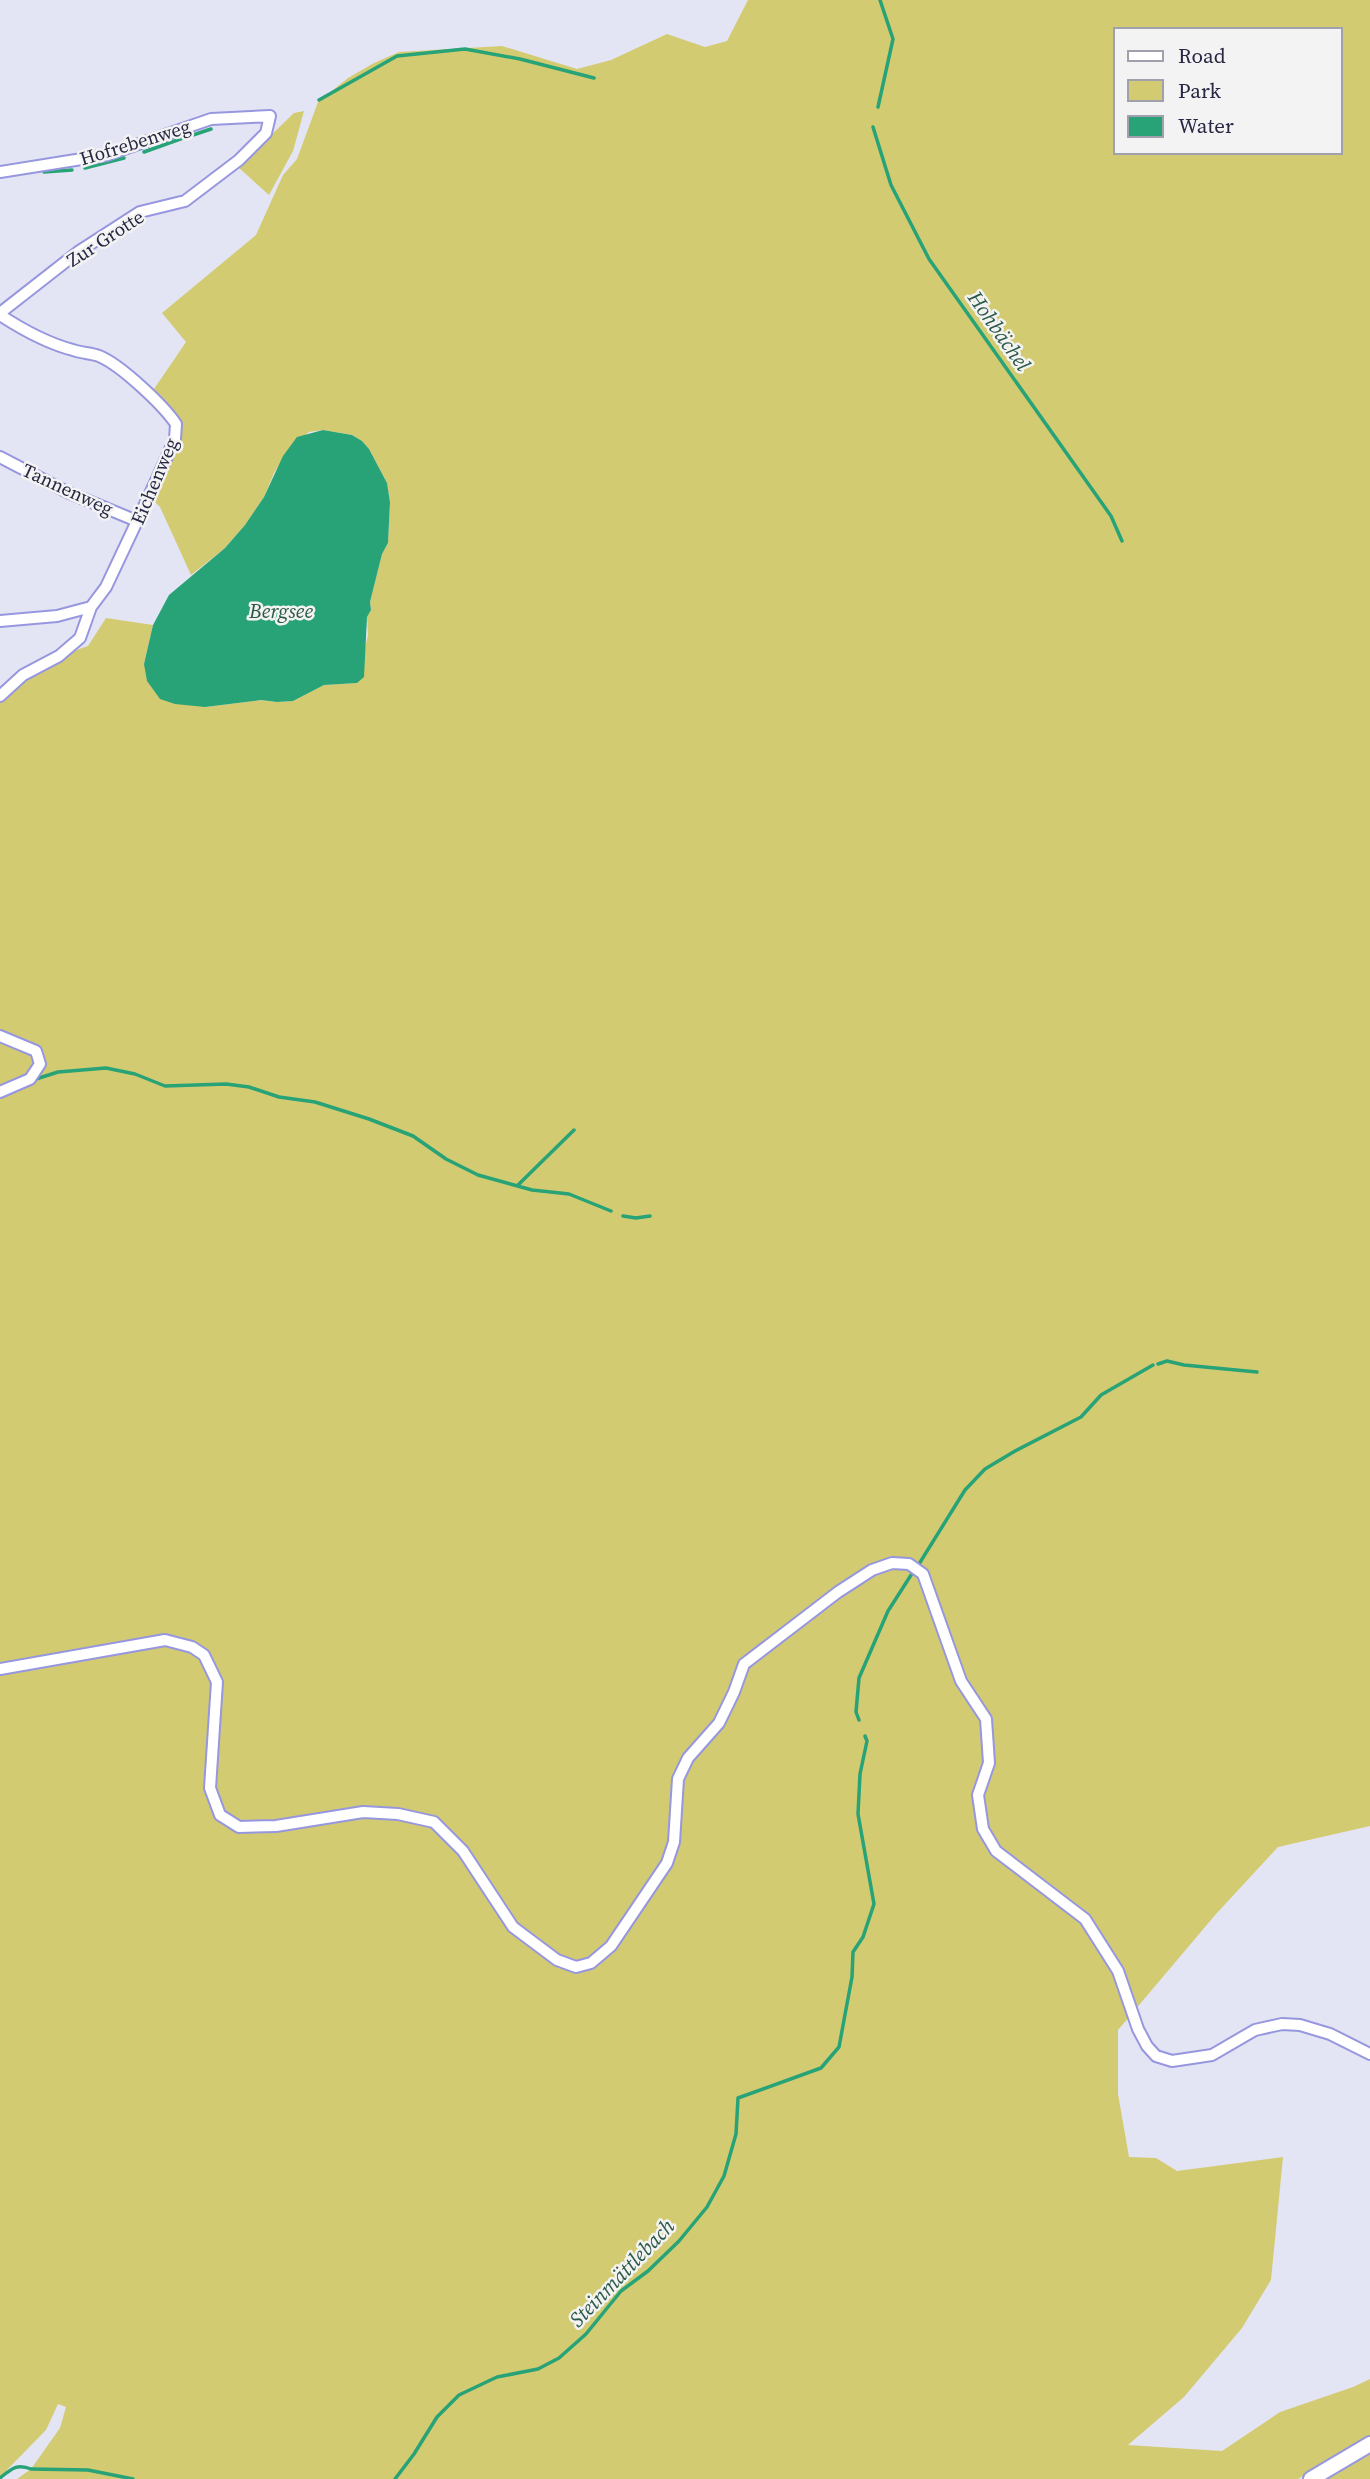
<svg xmlns="http://www.w3.org/2000/svg" width="1370" height="2479" font-family="'Source Serif 4',serif">
<rect width="100%" height="100%" fill="#e4e5f4"/>
<path fill="#d3cb71" fill-rule="evenodd" d="M748,0H1370V1826L1278,1847L1216,1914L1118,2030V2094L1129,2157L1156,2158L1177,2171L1283,2157L1271,2280L1242,2328L1184,2397L1128,2445L1222,2451L1280,2412L1353,2387L1370,2379V2435L1298,2479H17L31,2469L60,2428L66,2407L58,2404L46,2430L0,2477V696L59,656L88,646L106,618L153,625L144,664L205,707L261,700L277,702L293,701L324,685L357,683L368,635L367,617L371,610L370,602L382,554L388,543L390,502L387,483L369,449L362,441L352,435L323,430L309,432L289,449L274,473L264,497L245,525L225,548L191,575L160,507L152,499L182,427L154,389L186,342L162,313L256,235L283,175L297,159L318,102L348,78L374,63L399,52L502,46L577,69L611,60L667,34L705,47L727,41ZM1116,30H1340V152H1116Z
M304,111L293,151L269,195L238,167L294,113Z
M1370,2451V2479H1325Z"/>
<path fill="#27a377" d="M323,430L352,435L362,441L369,449L387,483L390,502L388,543L382,554L370,602L371,610L367,617L364,677L357,683L324,685L293,701L277,702L261,700L205,707L175,704L160,699L147,681L144,664L153,625L169,595L225,548L245,525L264,497L283,456L297,437Z"/>
<g fill="none" stroke-linecap="round" stroke-linejoin="round">
<path stroke="#27a377" stroke-width="3.5" d="M319,100L397,56L465,49L520,59L594,78
M878,107L893,39L880,0
M873,127L891,185L929,259L1111,516L1122,541
M190,136L211,129
M144,152L183,138
M85,168L124,158
M44,172L72,170
M36,1079L58,1072L106,1068L135,1074L165,1086L226,1084L249,1087L279,1097L315,1102L369,1119L413,1136L446,1159L478,1175L532,1190L569,1194L611,1211
M518,1185L574,1130
M623,1216L636,1218L650,1216
M1158,1364L1167,1361L1184,1365L1257,1372
M919,1564L965,1490L985,1469L1015,1451L1081,1417L1101,1395L1153,1365
M859,1720L856,1712L859,1678L888,1611L913,1572
M0,2478C11,2469 17,2463 31,2469L88,2470L133,2479
M395,2479L414,2454L437,2417L459,2395L497,2377L538,2369L559,2358L586,2334L621,2291L648,2271L679,2241L707,2207L724,2176L736,2134L738,2098L821,2068L839,2047L852,1977L853,1952L863,1937L874,1904L858,1814L860,1774L867,1741L865,1736"/>
<g stroke="#9797df" stroke-width="14">
<path id="street" d="M0,172L107,155L211,119L270,116L266,133L239,160L185,201L140,212L78,252L0,313
M0,315C23,330 46,343 73,350C81,353 91,353 99,356C121,365 163,405 176,424L175,439L155,483L106,587L91,607L80,638L59,656L23,675L0,696
M0,457L67,492L137,521
M0,621L57,616L91,607
M0,1036L36,1051L40,1064L30,1079L0,1092
M0,1669L165,1640L192,1647L204,1655L217,1682L210,1788L220,1815L239,1827L276,1826L363,1812L398,1814L434,1822L463,1851L513,1927L557,1960L576,1967L591,1963L611,1946L667,1863L674,1842L678,1779L688,1758L719,1723L734,1692L744,1664L838,1592L872,1570L892,1563L909,1564L923,1574L961,1681L986,1719L989,1763L978,1795L983,1829L996,1851L1085,1919L1118,1971L1138,2029L1147,2046L1156,2056L1172,2061L1212,2055L1255,2030L1282,2024L1300,2025L1330,2034L1370,2054"/>
</g>
<g stroke="#9797df" stroke-width="18">
<path id="secondary" d="M1311,2479L1370,2444"/>
</g>
<use href="#street" stroke="#fff" stroke-width="10"/>
<use href="#secondary" stroke="#fff" stroke-width="14"/>
</g>
<g text-anchor="middle" stroke-width="5" stroke-linejoin="round" paint-order="stroke">
<g font-size="19" fill="#272643" stroke="#f3f3f3">
<text transform="translate(135 142) rotate(-17)" y="7">Hofrebenweg</text>
<text transform="translate(105 238) rotate(-33)" y="7">Zur Grotte</text>
<text transform="translate(154 481) rotate(-67)" y="7">Eichenweg</text>
<text transform="translate(68 489) rotate(25)" y="7">Tannenweg</text>
</g>
<g font-size="21" font-style="italic" fill="#2a5945" stroke="#f3f3f3">
<text transform="translate(999 331) rotate(55)" y="7">Hohbächel</text>
<text x="281" y="618">Bergsee</text>
<text transform="translate(622 2273) rotate(-46)" y="7">Steinmättlebach</text>
</g>
</g>
<rect x="1114" y="28" width="228" height="126" fill="#f3f3f3" stroke="#a1a1ad" stroke-width="2"/>
<rect x="1128" y="51" width="35" height="10" fill="#ffffff" stroke="#a1a1ad" stroke-width="2"/>
<text x="1178" y="63" font-size="21" fill="#272643">Road</text>
<rect x="1128" y="80" width="35" height="21" fill="#d3cb71" stroke="#a1a1ad" stroke-width="2"/>
<text x="1178" y="98" font-size="21" fill="#272643">Park</text>
<rect x="1128" y="116" width="35" height="21" fill="#27a377" stroke="#a1a1ad" stroke-width="2"/>
<text x="1178" y="133" font-size="21" fill="#272643">Water</text>
</svg>
